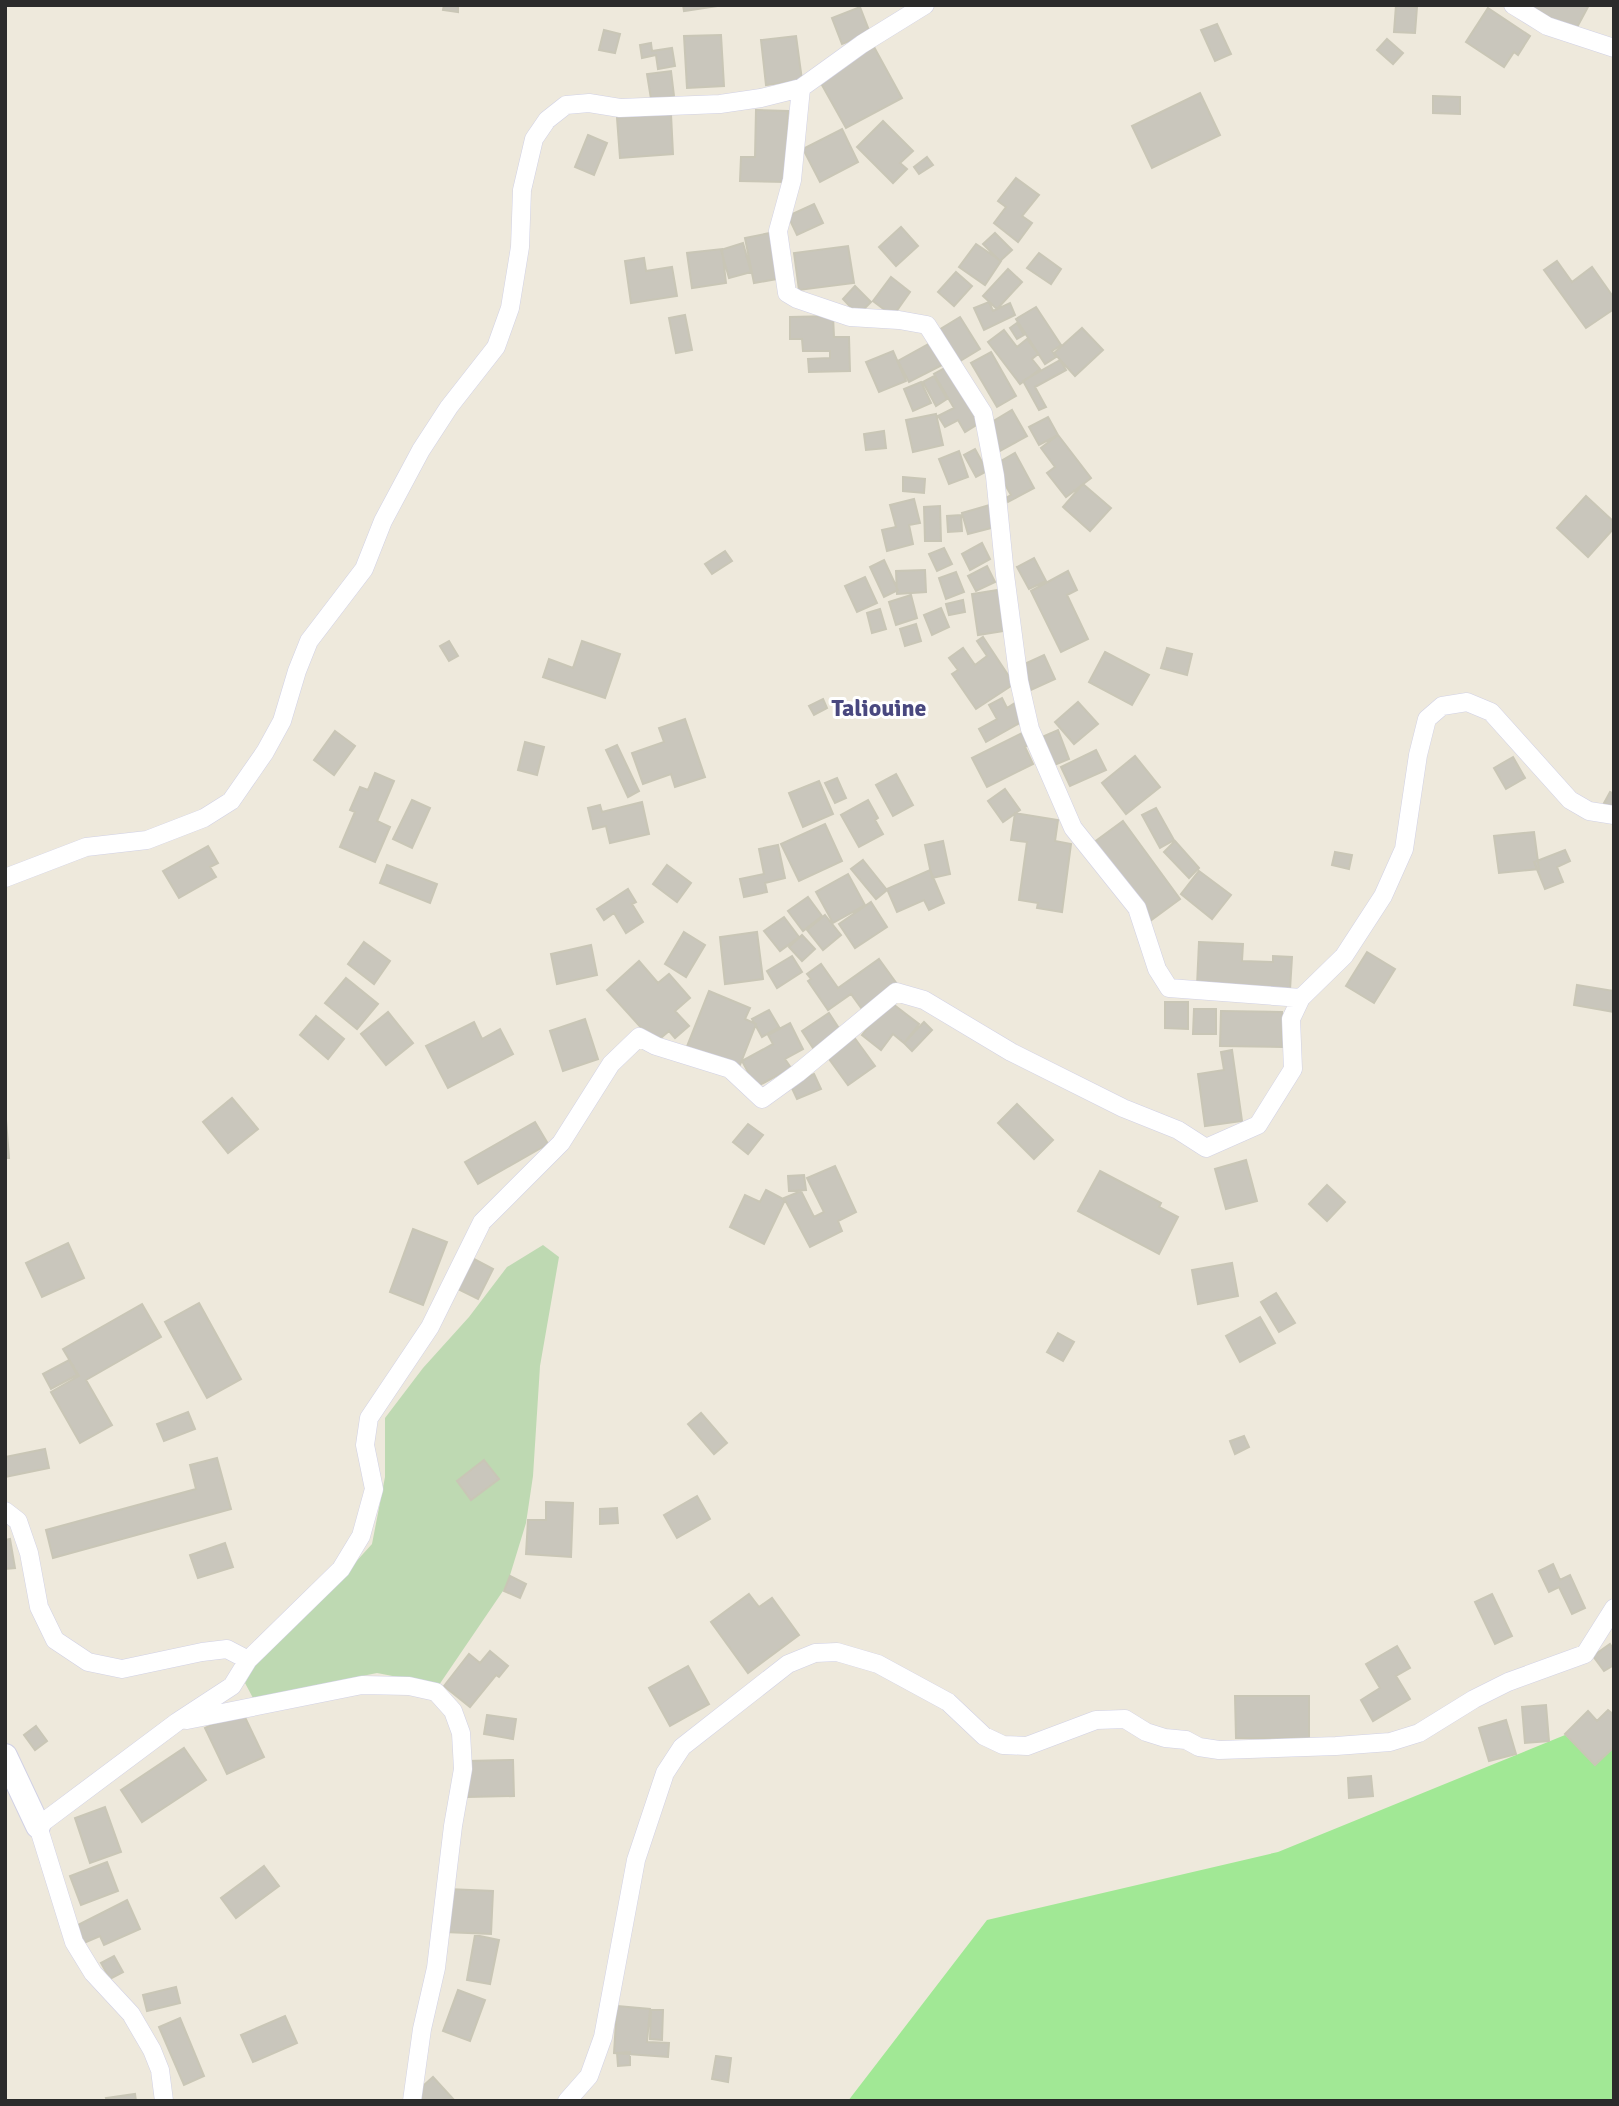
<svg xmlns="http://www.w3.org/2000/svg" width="1619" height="2106" font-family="Signika,sans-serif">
<rect width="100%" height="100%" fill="#eee9dc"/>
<path fill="#a1e895" d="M1614,1715V2101H848L987,1920L1278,1852Z"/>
<path fill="#bed9b2" d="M543,1245L559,1257L540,1366L533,1476L526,1523L507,1585L439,1685L377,1673L253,1698L245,1683L254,1666L324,1597L372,1544L385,1477V1418L423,1368L469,1317L507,1267Z"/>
<path fill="#c9c6bc" stroke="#c9c6b6" stroke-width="2" d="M444,5H458V12L443,10Z
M683,5H724L684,11Z
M1396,5L1417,7L1415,33L1394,32Z
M1524,5H1589L1574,33Z
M860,7L870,33L842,44L832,18Z
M1488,8L1530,36L1518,55L1514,52L1504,67L1466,42Z
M1217,24L1231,54L1215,61L1201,30Z
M604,30L620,34L615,53L599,50Z
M721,35L724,86L687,88L684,36Z
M796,36L802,80L766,85L761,40Z
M1387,39L1403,53L1393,64L1377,50Z
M651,43L652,51L672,48L675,66L658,69L656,55L642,58L640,45Z
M874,47L902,98L846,128L818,78Z
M671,71L674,96L651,99L647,74Z
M1200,93L1220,135L1152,168L1132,126Z
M1433,96L1460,97V114L1433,113Z
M756,110L788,111L786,182L740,181L741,157H755Z
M671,114L673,154L620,158L617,118Z
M883,121L913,151L900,163L907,169L893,183L857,147Z
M842,129L858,162L820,182L803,149Z
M588,135L607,143L594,175L575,167Z
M927,157L933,165L919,174L914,167Z
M1016,178L1039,195L1022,216L1032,223L1018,242L994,223L1006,207L998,201Z
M814,204L823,223L797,235L788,216Z
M901,227L918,246L896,266L879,247Z
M775,232L783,278L754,283L745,238Z
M995,233L1012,250L1000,261L983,244Z
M743,243L751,272L729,278L721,250Z
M976,244L1001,261L985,285L959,267Z
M848,246L854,283L799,290L794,253Z
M722,249L726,283L692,288L687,253Z
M1039,253L1061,269L1051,284L1027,268Z
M644,258L646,271L672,267L677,296L631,303L625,261Z
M1557,261L1572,282L1592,267L1614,298V309L1586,328L1544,270Z
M1008,269L1022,282L997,309L983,296Z
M956,272L972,286L954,306L938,292Z
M891,277L910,292L893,316L873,301Z
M855,286L871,302L858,315L843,299Z
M989,302L993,311L1010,303L1015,315L984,330L974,308Z
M1036,307L1061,345L1052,351L1056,357L1045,364L1016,319Z
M685,315L692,350L676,353L669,318Z
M833,316L834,337H849L850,371L809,372L808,359L830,358V351H803L802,339H790V317Z
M960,317L980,349L957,363L937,331Z
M1017,323L1024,335L1017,339L1010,328Z
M1082,328L1103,350L1075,376L1054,353Z
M1004,330L1017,347L1027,339L1038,354L1032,359L1040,369L1020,384L988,342Z
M932,342L944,364L909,382L898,361Z
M893,351L906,381L879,392L866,362Z
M991,352L1016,396L997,407L971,363Z
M1060,360L1066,370L1035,387L1046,407L1039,410L1023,381Z
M952,364L983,421L965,432L958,420L945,427L938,416L954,408L934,374Z
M934,376L947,399L936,406L923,382Z
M921,382L931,403L913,411L904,389Z
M1012,410L1027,436L1000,451L985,426Z
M936,414L943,445L913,452L906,420Z
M1048,417L1058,435L1039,445L1029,427Z
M884,431L886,448L866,450L864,434Z
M1058,435L1091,478L1066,497L1047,473L1055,467L1041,448Z
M975,449L987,471L976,477L964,455Z
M959,451L968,477L949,484L939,459Z
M1015,453L1034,488L1008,502L1006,498L1011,495L994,465Z
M903,477L925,479L924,493L903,491Z
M1083,484L1111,508L1090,531L1063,507Z
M1586,496L1614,522V528L1588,557L1557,528Z
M914,499L920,523L909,525L913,544L887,551L882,530L896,527L890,505Z
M993,504L999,526L968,534L962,513Z
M940,506L941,541H925L924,507Z
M961,515L962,531L948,532L947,516Z
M982,543L990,559L970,570L962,554Z
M944,548L952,564L937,571L929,554Z
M725,551L732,561L712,574L705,564Z
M1034,558L1046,581L1029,589L1017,567Z
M884,560L898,590L884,597L870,567Z
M987,566L995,582L976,591L968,576Z
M925,570L926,592L897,594L896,571Z
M1068,571L1077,590L1067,595L1088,639L1061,652L1031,591Z
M956,572L964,592L946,599L939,578Z
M865,577L877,603L857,612L845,586Z
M998,590L1004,631L978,635L972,594Z
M911,595L917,618L896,625L889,602Z
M963,600L965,612L949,615L946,604Z
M941,608L949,627L932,635L924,615Z
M880,609L886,629L872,633L867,613Z
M916,624L921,641L905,646L900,629Z
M983,637L1014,684L976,709L952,674L958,670L949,658L963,648L975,665L987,656L977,641Z
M449,641L458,656L449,661L440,646Z
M582,641L620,654L605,698L543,677L549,659L573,668Z
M1167,648L1192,654L1187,675L1161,668Z
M1105,652L1149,675L1132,705L1089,682Z
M1044,655L1055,679L1031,690L1020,666Z
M1002,698L1007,708L1015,703L1025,720L986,742L979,729L997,719L989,705Z
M823,699L827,708L814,715L809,706Z
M1078,702L1098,724L1074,744L1055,722Z
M685,719L705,777L675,787L671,774L643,784L632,753L664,742L659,728Z
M1058,730L1069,759L1047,768L1035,740Z
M335,731L355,746L334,775L314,760Z
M1026,731L1033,743L1025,747L1033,764L987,787L972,758Z
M525,742L544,747L537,775L518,770Z
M617,745L639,791L628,797L606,750Z
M1096,750L1106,770L1070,786L1061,767Z
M1135,756L1160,787L1126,814L1102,783Z
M1513,757L1525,778L1506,789L1494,768Z
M375,773L394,781L377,821L390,827L375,862L340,847L355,812L350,810L360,787L368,790Z
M896,774L913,805L893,816L876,785Z
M837,778L846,798L835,803L825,783Z
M819,781L833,814L803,827L789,793Z
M1005,789L1020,810L1003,822L988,801Z
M1610,792L1614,794V808L1604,803Z
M412,800L430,808L412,848L393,839Z
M868,800L878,818L875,820L883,834L859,847L841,815Z
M642,802L649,834L610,843L606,826L593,829L588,808L600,805L602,812Z
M1156,808L1174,840L1160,848L1142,815Z
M1015,813L1058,820L1055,841L1071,844L1062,912L1037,908L1038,903L1019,900L1027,842L1011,840Z
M1123,821L1180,899L1150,921L1093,843Z
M825,824L842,861L799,881L781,844Z
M1534,832L1539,869L1499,873L1494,836Z
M943,841L950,874L932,878L925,845Z
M1175,841L1199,868L1189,878L1164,852Z
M778,845L785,878L765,883L767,892L744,897L740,879L764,874L759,849Z
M208,846L218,863L210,867L216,877L179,898L163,871Z
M1565,850L1570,861L1557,867L1563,882L1545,889L1534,862Z
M1335,852L1352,855L1349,869L1332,865Z
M863,860L887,890L876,899L851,869Z
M387,865L437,884L430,903L380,883Z
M667,865L691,883L677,902L653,884Z
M930,870L944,903L929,910L924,900L897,912L887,889Z
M1199,871L1231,895L1212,919L1181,894Z
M848,874L865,905L833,923L816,892Z
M628,889L636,902L632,904L643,922L626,933L614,913L604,920L597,909Z
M808,897L822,916L803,931L788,911Z
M871,902L887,927L855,948L839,924Z
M825,915L841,935L823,950L807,930Z
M784,917L799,937L780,951L764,931Z
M684,932L705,945L686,977L665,964Z
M757,932L763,979L725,984L720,937Z
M802,935L815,949L802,961L789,947Z
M364,942L390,961L374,984L348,964Z
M1199,942L1243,944L1242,961L1273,962V956L1292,957L1290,990L1197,986Z
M591,945L597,975L557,984L551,954Z
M1367,952L1395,969L1374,1003L1346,986Z
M792,956L802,972L777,988L767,971Z
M879,959L897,984L862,1009L851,994L828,1010L808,981L811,979L807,974L821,964L838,988Z
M639,961L658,983L669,974L690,998L675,1011L689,1026L675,1038L669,1031L655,1043L607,990Z
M346,978L378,1004L357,1029L325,1003Z
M1577,985L1614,991V1012L1574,1005Z
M709,991L750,1008L745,1019L756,1024L738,1070L686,1049Z
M889,1001L919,1024L904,1043L893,1034L881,1050L862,1035Z
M1165,1002H1188V1029L1165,1028Z
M1194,1009H1216V1034H1193Z
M769,1010L779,1027L762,1037L752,1019Z
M1221,1011L1282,1012V1047L1220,1046Z
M388,1012L413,1043L386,1065L361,1034Z
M829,1013L842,1033L815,1051L802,1031Z
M316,1016L344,1039L328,1059L300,1035Z
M585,1019L598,1059L563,1071L550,1031Z
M474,1022L482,1039L500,1029L513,1054L448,1088L426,1046Z
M924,1022L932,1030L912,1051L904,1043Z
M790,1023L803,1049L785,1059L791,1068L756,1087L742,1061L773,1044L768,1035Z
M851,1033L875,1066L848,1085L824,1052Z
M1232,1050L1242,1121L1205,1126L1198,1074L1224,1070L1221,1052Z
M814,1074L821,1089L797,1099L790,1084Z
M232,1098L258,1129L228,1153L203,1122Z
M1017,1104L1053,1140L1034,1159L998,1123Z
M5,1107L9,1158H5Z
M535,1122L548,1144L478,1184L465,1162Z
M748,1124L763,1135L748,1154L733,1142Z
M1246,1160L1257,1201L1226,1209L1215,1169Z
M835,1166L856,1212L838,1221L842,1231L810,1247L784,1198L801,1191L814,1217L824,1212L807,1178Z
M1100,1171L1161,1203L1159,1207L1178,1217L1159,1254L1078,1211Z
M804,1175L806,1190L789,1191L788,1176Z
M1327,1185L1345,1202L1327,1221L1309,1204Z
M766,1190L785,1200L764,1244L730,1227L745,1195L760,1202Z
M413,1229L447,1242L423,1305L390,1292Z
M68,1243L84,1278L42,1297L26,1263Z
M472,1258L493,1269L478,1299L456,1288Z
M1232,1263L1238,1296L1198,1304L1192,1270Z
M1276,1293L1295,1323L1279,1332L1261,1302Z
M199,1303L241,1379L207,1398L165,1322Z
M142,1304L161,1337L86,1380L112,1425L80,1443L51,1392L79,1376L63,1349Z
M1260,1317L1275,1343L1240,1362L1226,1336Z
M1058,1333L1074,1342L1063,1361L1047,1352Z
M69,1360L77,1375L51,1389L43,1374Z
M188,1412L195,1429L164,1441L157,1424Z
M701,1413L727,1443L714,1454L688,1424Z
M1244,1436L1249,1447L1235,1454L1230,1441Z
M45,1449L49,1468L5,1477V1457Z
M217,1458L231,1509L53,1558L46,1530L196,1489L190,1465Z
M484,1460L499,1479L471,1500L457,1481Z
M697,1496L710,1519L677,1538L664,1515Z
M546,1502L573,1503L571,1557L526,1554L528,1520H546Z
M617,1508L618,1523L600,1524V1509Z
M10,1539L15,1568L5,1569V1540Z
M225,1543L233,1567L198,1578L190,1555Z
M1553,1564L1560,1580L1570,1575L1585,1608L1572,1614L1559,1587L1549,1592L1539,1571Z
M510,1576L526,1584L520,1598L504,1591Z
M749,1594L759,1607L772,1598L799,1635L748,1673L711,1622Z
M1492,1594L1512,1636L1495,1644L1475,1602Z
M1610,1644L1614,1650V1665L1604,1671L1593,1656Z
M1397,1646L1410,1668L1396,1676L1410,1699L1373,1721L1361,1700L1380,1688L1366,1664Z
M490,1651L508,1666L499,1677L496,1675L470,1707L444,1686L469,1654L480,1663Z
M688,1666L709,1704L670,1726L649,1688Z
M1235,1696H1309V1738H1236Z
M1546,1705L1549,1741L1525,1743L1522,1707Z
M1608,1710L1614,1715V1747L1595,1765L1565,1734L1588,1711L1597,1721Z
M242,1711L264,1757L227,1774L205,1728Z
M487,1715L516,1719L513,1739L484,1734Z
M1506,1720L1516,1754L1489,1761L1479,1728Z
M36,1726L47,1741L35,1750L24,1735Z
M184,1748L206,1780L142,1822L121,1790Z
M513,1760L514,1796L468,1797L467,1761Z
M1371,1776L1373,1796L1349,1798L1348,1778Z
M105,1807L121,1852L90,1863L75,1818Z
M107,1862L118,1891L81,1905L70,1876Z
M264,1866L279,1886L236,1918L221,1898Z
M447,1889L493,1891L491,1934L445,1932Z
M127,1900L140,1929L104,1945L100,1936L84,1943L76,1926Z
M475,1935L499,1940L490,1984L467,1980Z
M114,1956L123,1972L110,1979L101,1963Z
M176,1987L180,2003L147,2011L143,1995Z
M458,1990L485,2000L470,2041L443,2031Z
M617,2006L650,2009L647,2042L669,2043L668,2057L614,2053Z
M651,2010H663L662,2040L650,2039Z
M285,2016L297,2043L253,2062L241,2035Z
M180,2018L204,2076L184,2085L159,2027Z
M630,2052V2065L618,2066L617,2053Z
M716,2056L731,2058L728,2082L712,2079Z
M433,2077L455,2101H418L413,2095Z
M135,2094L136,2101H107L106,2098Z"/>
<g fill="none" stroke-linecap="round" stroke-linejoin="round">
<g stroke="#d1d1e5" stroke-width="19">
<path id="street" d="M1513,5L1547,26L1614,48
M5,878L86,847L147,840L204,818L231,801L265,752L282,721L297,671L309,641L364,569L383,521L421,450L449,407L496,347L510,308L520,247L522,190L534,139L547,120L566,105L589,103L620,108L720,104L761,98L801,88L862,44L925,5
M1301,998L1344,956L1383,896L1404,849L1418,755L1427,719L1442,706L1467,702L1491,712L1570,800L1589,811L1614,815
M5,1511L18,1521L29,1553L39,1607L55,1640L88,1662L122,1669L202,1652L227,1649L248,1660
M187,1720L362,1685L409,1686L436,1692L453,1711L461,1733L463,1769L453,1826L436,1968L422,2029L412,2101
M164,2101L160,2070L152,2050L131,2014L93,1973L74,1942L38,1826L177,1722L232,1686L248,1660L341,1569L361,1536L374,1489L365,1445L369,1418L430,1327L482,1222L561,1143L611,1064L639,1037L656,1046L730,1069L762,1099L798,1073L896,992L924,1000L1011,1052L1123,1108L1178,1130L1206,1148L1258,1125L1293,1069L1291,1019L1301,998L1169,988L1157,969L1137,908L1073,828L1030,729L1019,681L1005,575L995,476L983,413L927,325L899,320L850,317L797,299L787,293L778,231L792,180L801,88
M567,2101L589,2076L603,2037L636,1860L665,1773L682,1747L788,1664L815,1653L837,1652L878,1664L948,1702L984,1736L1003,1745L1027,1746L1096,1720L1125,1719L1146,1732L1165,1738L1186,1740L1199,1747L1219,1750L1336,1746L1390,1742L1419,1733L1474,1699L1508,1682L1585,1654L1614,1608"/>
</g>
<g stroke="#d1d1e5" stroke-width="26">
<path id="secondary" d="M5,1756L38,1826"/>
</g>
<use href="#street" stroke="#fff" stroke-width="18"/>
<use href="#secondary" stroke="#fff" stroke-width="24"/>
</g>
<g text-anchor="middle" stroke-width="6" stroke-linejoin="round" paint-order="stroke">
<g font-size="24" font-weight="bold" fill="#49487f" stroke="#fff">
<text x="879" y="716">Taliouine</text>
</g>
</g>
<rect width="1619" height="2106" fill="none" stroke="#2b2b2b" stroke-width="14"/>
</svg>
